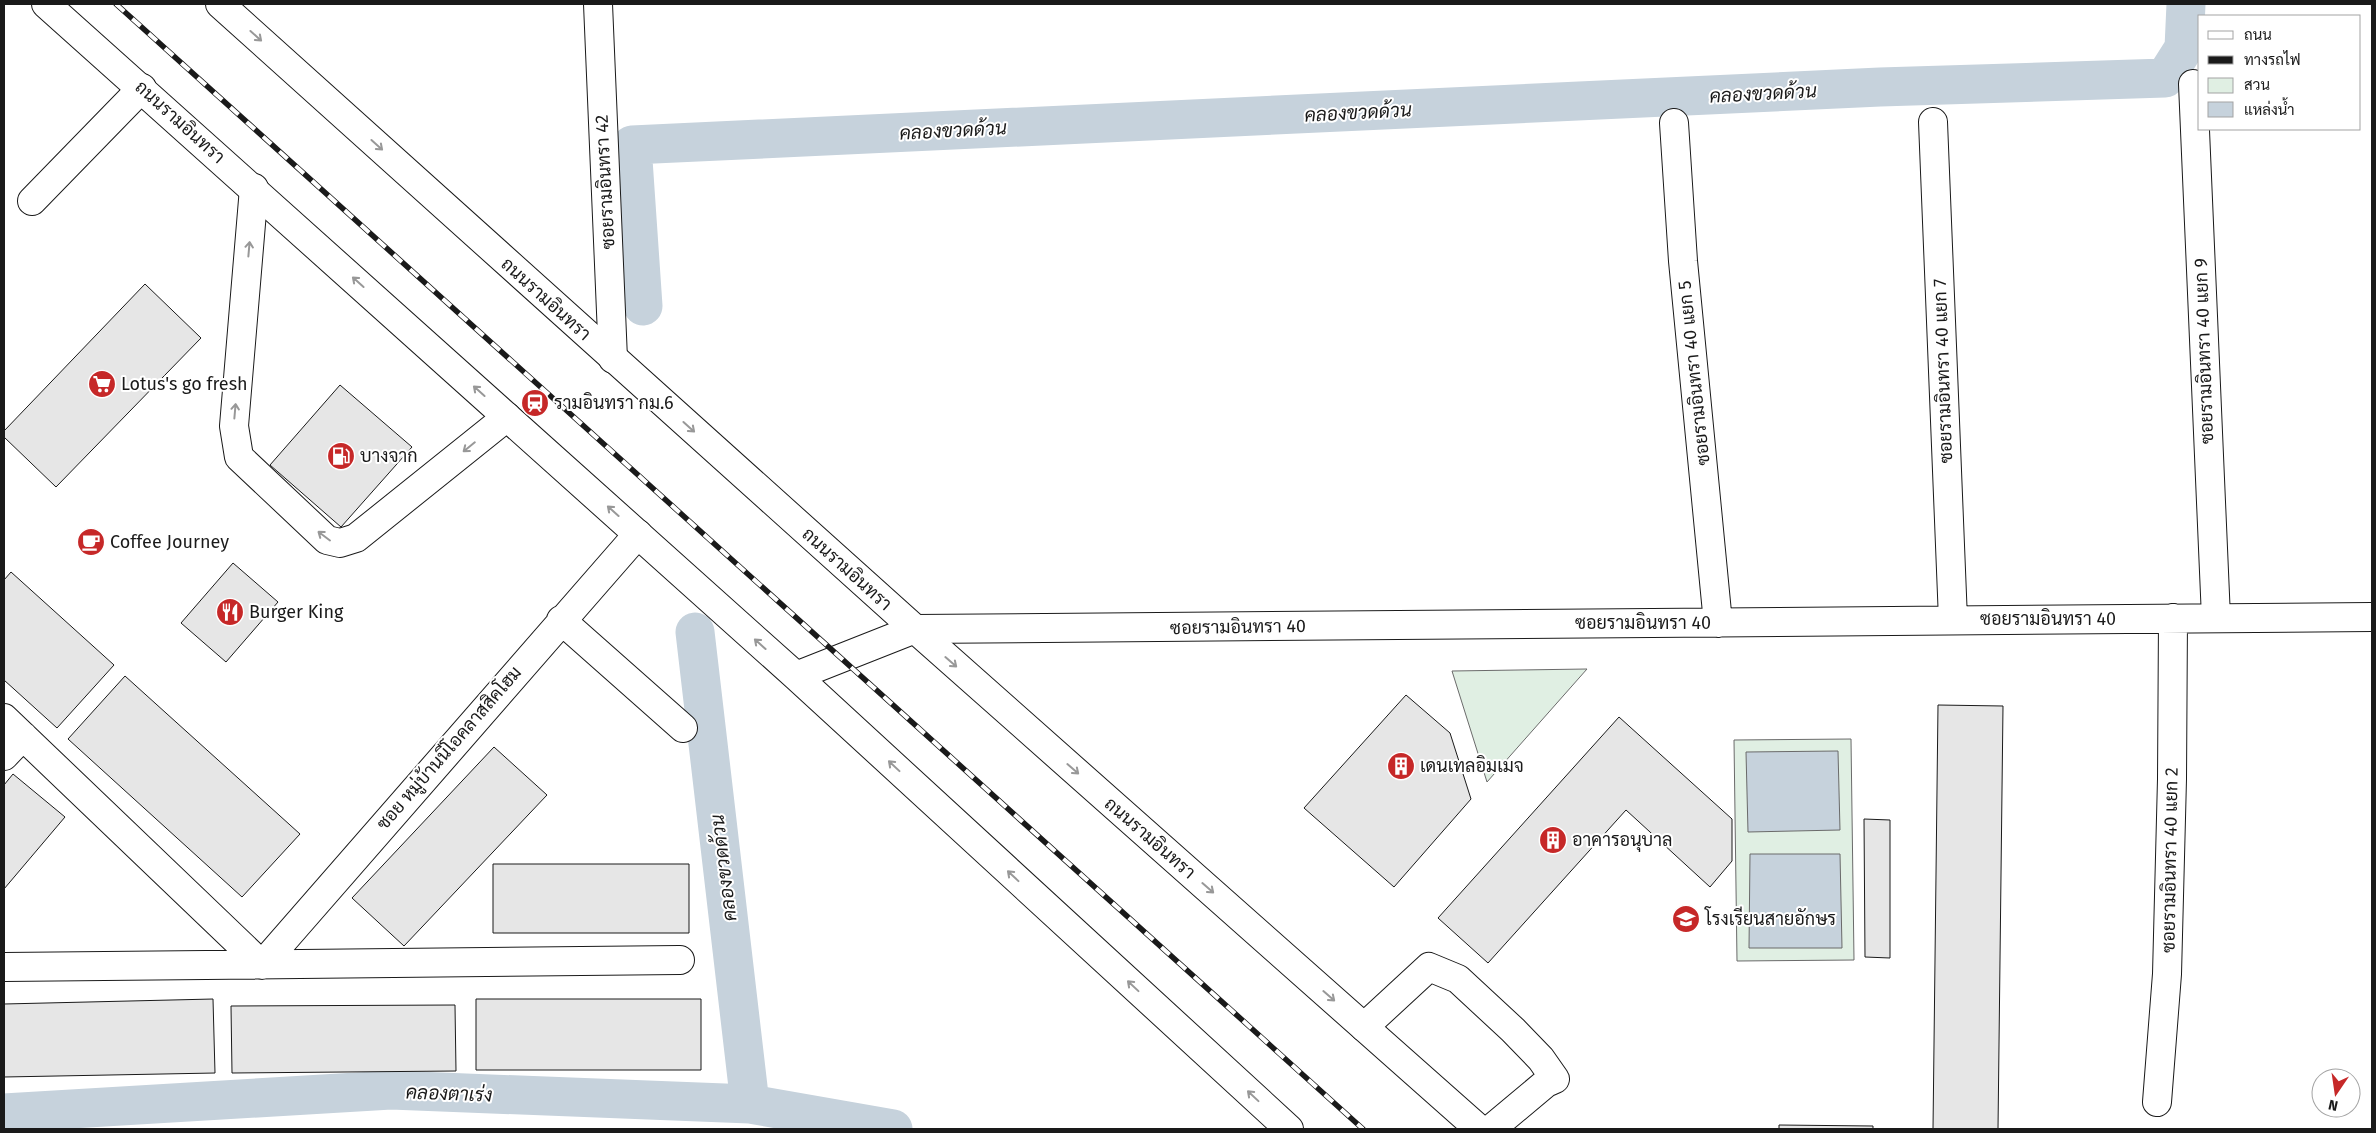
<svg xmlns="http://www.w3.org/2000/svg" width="2376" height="1133" font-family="'Fira Sans',Sarabun,sans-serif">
<rect width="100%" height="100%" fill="#fff"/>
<path fill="#e0efe3" stroke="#6a6a6a" d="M1587,669L1487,782L1452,671Z
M1851,739L1854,960L1737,961L1734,740Z"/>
<path fill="#c6d2dc" stroke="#6a6a6a" d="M1838,751L1840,830L1748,832L1746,752Z
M1750,854H1840L1842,948H1749Z"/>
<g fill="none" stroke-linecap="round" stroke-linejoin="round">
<path stroke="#c6d2dc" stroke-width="39" d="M643,306L632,145L1880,87L2165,78L2184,48L2186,4
M695,632L750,1104
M4,1113L391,1090L750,1104L893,1129"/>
</g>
<path fill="#e6e6e6" stroke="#1a1a1a" d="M145,284L201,338L56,487L4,437V431Z
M340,385L412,447L341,527L270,465Z
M233,563L278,602L226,662L181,623Z
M11,572L114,665L57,728L4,680V580Z
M125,676L300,834L242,897L68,739Z
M1406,695L1450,733L1471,799L1394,887L1304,808Z
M1938,705L2003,706L1998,1129H1933Z
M1619,717L1732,819V861L1710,887L1626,810L1488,963L1438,918Z
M494,747L547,795L404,946L352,898Z
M13,774L65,817L4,889V785Z
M1864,819L1890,820V958L1865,957Z
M493,864H689V933H493Z
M213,999L215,1073L4,1077V1004Z
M476,999H701V1070H476Z
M455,1005L456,1071L232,1073L231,1006Z
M1779,1125L1873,1126V1129H1779Z"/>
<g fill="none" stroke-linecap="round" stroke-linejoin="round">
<g stroke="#1a1a1a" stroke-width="30">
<path id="minor" d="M598,4L613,359
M2193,84L2216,618
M1933,122L1953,620
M1674,123L1683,261L1718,623
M254,188L234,426L239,457L327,540L340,543L356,538L507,417
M32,201L142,88
M561,620L683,728
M915,629L2372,617
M4,718L262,965L638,534
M4,756L23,736
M4,967L680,960
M1364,1027L1429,967L1458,979L1513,1030L1541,1059L1555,1079L1546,1083L1491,1129
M2157,1102L2167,974L2172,779L2173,618"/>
</g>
<g stroke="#1a1a1a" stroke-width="30">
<path id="major" d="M46,4L796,676L1289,1129
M220,4L915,629L1479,1129
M796,676L915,629"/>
</g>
<use href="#minor" stroke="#fff" stroke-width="28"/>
<use href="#major" stroke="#fff" stroke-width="28"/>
<g stroke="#1a1a1a" stroke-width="5.5">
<path id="rail" d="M116,4L1363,1129"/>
</g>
<use href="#rail" stroke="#fff" stroke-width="4" stroke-dasharray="11" stroke-linecap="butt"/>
</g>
<defs><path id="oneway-shaft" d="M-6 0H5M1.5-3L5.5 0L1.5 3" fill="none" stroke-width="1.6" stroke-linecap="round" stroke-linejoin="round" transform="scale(1.25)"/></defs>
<g stroke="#989898">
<use href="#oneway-shaft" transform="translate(256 36) rotate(42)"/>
<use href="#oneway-shaft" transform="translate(377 145) rotate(42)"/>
<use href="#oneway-shaft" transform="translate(249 249) rotate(-85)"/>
<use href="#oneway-shaft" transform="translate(358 282) rotate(-138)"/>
<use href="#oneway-shaft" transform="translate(479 391) rotate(-138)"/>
<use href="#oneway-shaft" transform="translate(235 411) rotate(-85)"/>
<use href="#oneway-shaft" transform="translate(689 427) rotate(42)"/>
<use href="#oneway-shaft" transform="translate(469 447) rotate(141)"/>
<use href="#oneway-shaft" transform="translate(613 511) rotate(-138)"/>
<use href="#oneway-shaft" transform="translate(324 536) rotate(-143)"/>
<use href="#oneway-shaft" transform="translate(760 644) rotate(-138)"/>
<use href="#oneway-shaft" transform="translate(951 662) rotate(41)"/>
<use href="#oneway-shaft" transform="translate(894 766) rotate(-137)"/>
<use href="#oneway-shaft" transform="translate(1073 769) rotate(41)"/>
<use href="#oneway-shaft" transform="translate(1013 876) rotate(-137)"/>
<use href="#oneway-shaft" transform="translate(1208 888) rotate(41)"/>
<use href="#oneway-shaft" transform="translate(1133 986) rotate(-137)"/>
<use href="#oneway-shaft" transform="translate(1329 996) rotate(41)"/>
<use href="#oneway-shaft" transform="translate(1253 1096) rotate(-137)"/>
</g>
<defs>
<g id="supermarket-disc" transform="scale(1.4375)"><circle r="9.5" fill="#c62828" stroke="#fff"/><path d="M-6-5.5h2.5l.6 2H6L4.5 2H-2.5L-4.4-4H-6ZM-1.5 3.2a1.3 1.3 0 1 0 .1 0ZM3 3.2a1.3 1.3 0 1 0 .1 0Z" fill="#fff"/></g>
<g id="station-disc" transform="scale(1.4375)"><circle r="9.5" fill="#c62828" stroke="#fff"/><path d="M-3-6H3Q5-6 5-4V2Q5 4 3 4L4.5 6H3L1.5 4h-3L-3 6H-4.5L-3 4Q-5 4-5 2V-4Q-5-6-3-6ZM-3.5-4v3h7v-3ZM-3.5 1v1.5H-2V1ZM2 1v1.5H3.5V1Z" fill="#fff"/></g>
<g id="fuel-disc" transform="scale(1.4375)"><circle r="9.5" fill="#c62828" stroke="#fff"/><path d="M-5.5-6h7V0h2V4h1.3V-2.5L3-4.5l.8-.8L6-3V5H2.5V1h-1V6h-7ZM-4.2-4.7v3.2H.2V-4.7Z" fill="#fff"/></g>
<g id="cafe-disc" transform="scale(1.4375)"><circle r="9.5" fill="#c62828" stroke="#fff"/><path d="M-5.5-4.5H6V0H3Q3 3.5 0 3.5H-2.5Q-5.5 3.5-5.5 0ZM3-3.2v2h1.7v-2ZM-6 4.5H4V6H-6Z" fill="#fff"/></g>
<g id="restaurant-disc" transform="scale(1.4375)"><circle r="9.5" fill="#c62828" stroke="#fff"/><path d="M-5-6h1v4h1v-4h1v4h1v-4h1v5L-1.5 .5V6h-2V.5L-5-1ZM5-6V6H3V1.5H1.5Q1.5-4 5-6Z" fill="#fff"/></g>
<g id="building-disc" transform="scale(1.4375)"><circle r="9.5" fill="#c62828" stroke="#fff"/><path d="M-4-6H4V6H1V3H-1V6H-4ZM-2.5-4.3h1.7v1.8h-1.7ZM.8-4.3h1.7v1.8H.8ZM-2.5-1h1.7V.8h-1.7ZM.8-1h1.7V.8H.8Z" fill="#fff"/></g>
<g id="school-disc" transform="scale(1.4375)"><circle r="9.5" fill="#c62828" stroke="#fff"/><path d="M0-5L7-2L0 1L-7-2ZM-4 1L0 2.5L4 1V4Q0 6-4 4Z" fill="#fff"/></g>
</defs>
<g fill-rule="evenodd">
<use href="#supermarket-disc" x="102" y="384"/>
<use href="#station-disc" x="535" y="403"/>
<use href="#fuel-disc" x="341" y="456"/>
<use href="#cafe-disc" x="91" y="542"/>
<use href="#restaurant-disc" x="230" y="612"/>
<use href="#building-disc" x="1401" y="766"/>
<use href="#building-disc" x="1553" y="840"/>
<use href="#school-disc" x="1686" y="919"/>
</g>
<g text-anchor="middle" stroke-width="4" stroke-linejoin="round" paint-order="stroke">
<g font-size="18" fill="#1a1a1a" stroke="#fff">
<text transform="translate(180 122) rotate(42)" y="6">ถนนรามอินทรา</text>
<text transform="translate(605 182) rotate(-93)" y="6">ซอยรามอินทรา 42</text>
<text transform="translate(546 299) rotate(42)" y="6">ถนนรามอินทรา</text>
<text transform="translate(2204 351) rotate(-92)" y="6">ซอยรามอินทรา 40 แยก 9</text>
<text transform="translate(1943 371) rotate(-92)" y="6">ซอยรามอินทรา 40 แยก 7</text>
<text transform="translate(1694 373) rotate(-96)" y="6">ซอยรามอินทรา 40 แยก 5</text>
<text transform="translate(847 569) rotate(42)" y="6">ถนนรามอินทรา</text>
<text x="2048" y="625">ซอยรามอินทรา 40</text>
<text x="1643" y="629">ซอยรามอินทรา 40</text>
<text transform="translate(1238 627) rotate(-1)" y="6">ซอยรามอินทรา 40</text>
<text transform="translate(449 748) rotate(-49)" y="6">ซอย หมู่บ้านนีโอคลาสสิคโฮม</text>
<text transform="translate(1150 838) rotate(41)" y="6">ถนนรามอินทรา</text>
<text transform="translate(2170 860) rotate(-89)" y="6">ซอยรามอินทรา 40 แยก 2</text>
</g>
<g font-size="18" fill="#1a1a1a" stroke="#fff" text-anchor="start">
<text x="121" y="390">Lotus's go fresh</text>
<text x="554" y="409">รามอินทรา กม.6</text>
<text x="360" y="462">บางจาก</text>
<text x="110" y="548">Coffee Journey</text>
<text x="249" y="618">Burger King</text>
<text x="1420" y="772">เดนเทลอิมเมจ</text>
<text x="1572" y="846">อาคารอนุบาล</text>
<text x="1705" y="925">โรงเรียนสายอักษร</text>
</g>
<g font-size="19" font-style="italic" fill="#1a1a1a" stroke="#fff">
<text transform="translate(1763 93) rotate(-3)" y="7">คลองขวดด้วน</text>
<text transform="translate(1358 112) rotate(-3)" y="7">คลองขวดด้วน</text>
<text transform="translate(953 130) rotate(-3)" y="7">คลองขวดด้วน</text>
<text transform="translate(723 868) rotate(-97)" y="7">คลองขวดด้วน</text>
<text transform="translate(449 1093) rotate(2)" y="7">คลองตาเร่ง</text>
</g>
</g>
<rect width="2376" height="1133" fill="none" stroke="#1a1a1a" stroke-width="10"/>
<rect x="2198" y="15" width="162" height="115" fill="#ffffff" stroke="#a3a3a3"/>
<rect x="2208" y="31" width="25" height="8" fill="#ffffff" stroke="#a3a3a3"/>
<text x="2244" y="40" font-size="15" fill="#1a1a1a">ถนน</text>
<rect x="2208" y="56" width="25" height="8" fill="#1a1a1a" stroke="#a3a3a3"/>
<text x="2244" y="65" font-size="15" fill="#1a1a1a">ทางรถไฟ</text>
<rect x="2208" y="78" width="25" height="15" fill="#e0efe3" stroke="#a3a3a3"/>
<text x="2244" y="90" font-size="15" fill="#1a1a1a">สวน</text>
<rect x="2208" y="102" width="25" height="15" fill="#c6d2dc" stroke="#a3a3a3"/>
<text x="2244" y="115" font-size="15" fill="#1a1a1a">แหล่งน้ำ</text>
<g transform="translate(2336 1093) rotate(193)"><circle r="24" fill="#ffffff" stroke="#a3a3a3"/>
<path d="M0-4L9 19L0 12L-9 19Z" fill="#c62828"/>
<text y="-8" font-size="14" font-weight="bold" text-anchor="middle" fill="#1a1a1a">N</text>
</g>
</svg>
